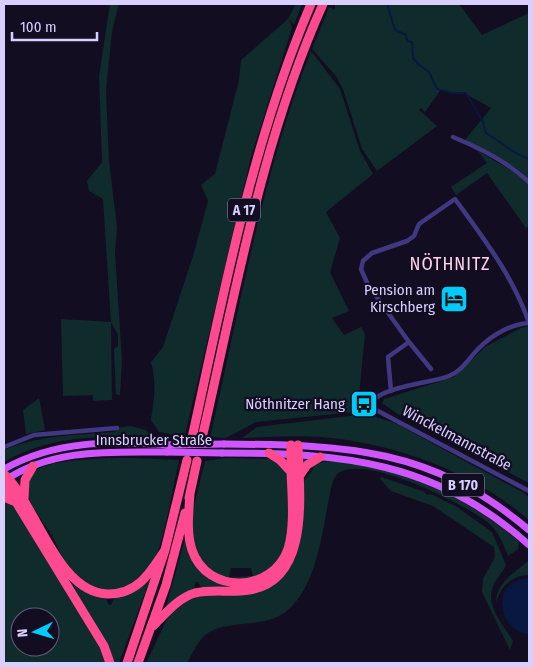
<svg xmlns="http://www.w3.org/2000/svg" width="533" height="667" font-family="'Fira Sans Condensed',sans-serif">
<rect width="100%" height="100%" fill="#130d22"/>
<path fill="#102b2c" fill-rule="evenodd" d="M110,4H119L112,31L106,91L109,162L117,227L115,253L122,361L120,395L116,394L114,349L118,346V335L111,322L103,199L89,191L87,181L102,162L99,76Z
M296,4H302L294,25L289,19L292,28L251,157L185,435L171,438L170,434L159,432L151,420C154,397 157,386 151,362L163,347L193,256L208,201L201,185L215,174L239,80L241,60L288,19Z
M335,4H459L482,35L529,13V179L519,170L465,140L491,108L466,94L440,91L425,112L421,108L419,110L437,126L377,171L362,149L343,89L336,76L312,49L329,7L335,10Z
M311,51L340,89L360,151L373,174L326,212L340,238L330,272L349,311L332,318L344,335L361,327L365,334L359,395L360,398H365L364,411L256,422L226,438L210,437C240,308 262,174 311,51Z
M478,151L519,175L529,185V225L526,228L487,173L456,195L451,187L487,163Z
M61,319L111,322L112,400L93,401V395L63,396Z
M529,326V483L398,414L382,403L384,399L454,377L485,347L521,328Z
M39,398L45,430L26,434L23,410Z
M358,415L372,416L395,423L524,493L529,497V520C472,471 397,444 322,437C296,435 268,437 242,438L257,427Z
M131,426L145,430L157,437L155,439C102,435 51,435 4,462V450C40,435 76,435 115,432L117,428Z
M133,458L179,460C174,482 163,547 153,563C128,600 93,597 67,564C60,555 57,543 51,534C43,521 29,505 27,491C26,485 29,478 33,473C46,458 113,458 133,458Z
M226,458L271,459L281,466L286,473L288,483V537L282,556L269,571L251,580L219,576L197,557L191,535L193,510L205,461ZM231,568H251L253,576L229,577Z
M339,461C360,465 383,468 403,475C446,489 485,512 519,542L518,549L508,556C503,543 498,530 486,521C462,503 369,456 340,472C336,474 334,479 332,484C323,522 320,577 292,606C267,633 226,616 203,637C196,644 192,655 187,663H146L168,617L188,600L206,595H236L290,566L299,545L304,507V481L313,469L312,466L319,462Z
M293,467C298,473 295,497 294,508C294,542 289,579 248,586C233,589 217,586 202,589L198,582H195L194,590L166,607L186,535C193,588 260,607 286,558C299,532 293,495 293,467Z
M381,477L425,492L426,494L433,495L457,507L492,532L506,565C503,573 496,578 493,586C485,607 503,624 513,641L510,650L482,592L483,579L495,557L494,547L433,506L391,491L380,479Z
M4,501L16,507L101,644L107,663H4ZM20,617H50V647H20Z
M528,561L529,575C512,574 499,589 496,603C496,583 514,573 528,561Z
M67,579L73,584L106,597L108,604L111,605L115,597L131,593L149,582L119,663H113Z"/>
<path fill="#091840" d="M529,578V634C500,633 487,581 529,578Z"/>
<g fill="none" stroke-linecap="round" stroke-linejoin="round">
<path stroke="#091840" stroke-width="2" d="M387,4L395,30L406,35L407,41L412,42L413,58L418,64L429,72L437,89L453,93H466L482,120L486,133C501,142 513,154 529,159"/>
<path stroke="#413882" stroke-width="4.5" d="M453,137C480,148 509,163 529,182
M529,323C511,324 492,335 479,348C469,358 462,371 449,376C432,383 377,387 371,404L372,407L378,411L529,491
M409,342L431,369
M391,391L388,357L409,342L368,285L361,269L363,261L372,253L407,241L414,236L419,224L455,199C484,239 513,276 529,323
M4,447L34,435L117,428"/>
<path stroke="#cf56ff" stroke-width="7" d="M224,444C346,445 431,447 529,530
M222,453C342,453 436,461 529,545
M4,469C56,440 111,441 169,445
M4,481C52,448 112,452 167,452"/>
<path stroke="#ff4a90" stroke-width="9" d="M192,438C224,292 252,142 311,4
M202,438C236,292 261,142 323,4
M291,445V472
M4,474C37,505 57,593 108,594C138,594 150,573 165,550
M298,478L307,465L320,457
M4,483L16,502
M190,493C189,511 186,532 192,550C207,595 273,593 288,549C295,526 292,496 291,472L280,460L269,453
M4,497L16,502L104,646L110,663
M189,498L197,461
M24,500L25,480L33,466
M153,626C165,614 178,598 195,593C212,589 231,593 249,590C312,580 299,491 298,445
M127,663L165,550L187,460
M138,663L166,585L185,513"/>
<path stroke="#cf56ff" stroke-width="7" d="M169,445L224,444
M167,452L222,453"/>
</g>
<defs>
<g id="hotel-square" transform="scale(1.4375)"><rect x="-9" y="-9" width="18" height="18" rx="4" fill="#00cafa" stroke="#130d22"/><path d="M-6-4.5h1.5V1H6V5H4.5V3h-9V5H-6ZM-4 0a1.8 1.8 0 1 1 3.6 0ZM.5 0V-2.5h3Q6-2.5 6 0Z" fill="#111"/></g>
<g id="bus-square" transform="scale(1.4375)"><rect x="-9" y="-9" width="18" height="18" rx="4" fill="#00cafa" stroke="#130d22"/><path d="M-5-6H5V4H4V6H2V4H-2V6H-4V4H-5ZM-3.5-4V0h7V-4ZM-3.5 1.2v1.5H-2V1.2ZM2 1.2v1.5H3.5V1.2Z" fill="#111"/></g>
</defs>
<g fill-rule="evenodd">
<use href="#hotel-square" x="454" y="299"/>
<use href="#bus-square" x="364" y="404"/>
</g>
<g text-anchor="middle" stroke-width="4.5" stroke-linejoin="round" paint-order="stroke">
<g fill="#130d22" stroke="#9e95bd" stroke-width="1">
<rect x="228" y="198.5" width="32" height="23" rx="4"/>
<rect x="442" y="473.5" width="42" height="23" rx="4"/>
</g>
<g font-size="14" font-weight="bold" fill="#d9cfff">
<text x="244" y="215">A 17</text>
<text x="463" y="490">B 170</text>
</g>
<g font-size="15" fill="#d9cfff" stroke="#130d22" text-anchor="end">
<text x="435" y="295">Pension am<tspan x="435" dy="17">Kirschberg</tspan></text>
<text x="345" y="409">Nöthnitzer Hang</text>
</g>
<g font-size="15" fill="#d9cfff" stroke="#130d22">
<text transform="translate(457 438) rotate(28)" y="5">Winckelmannstraße</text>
<text x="154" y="445">Innsbrucker Straße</text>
</g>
<g font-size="18" letter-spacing="1" fill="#ffd1ea" stroke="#130d22">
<text x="450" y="270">NÖTHNITZ</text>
</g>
</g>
<rect width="533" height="667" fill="none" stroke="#d9cfff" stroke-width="10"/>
<g transform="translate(35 632) rotate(265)"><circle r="24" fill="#130d22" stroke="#625b7a"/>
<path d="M0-4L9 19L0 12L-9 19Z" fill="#00cafa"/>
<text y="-8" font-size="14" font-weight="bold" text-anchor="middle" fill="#d9cfff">N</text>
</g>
<path d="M12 32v8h85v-8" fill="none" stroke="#d9cfff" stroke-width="2.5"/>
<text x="20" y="32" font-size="15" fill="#d9cfff" stroke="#130d22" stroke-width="4" paint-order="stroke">100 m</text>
</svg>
